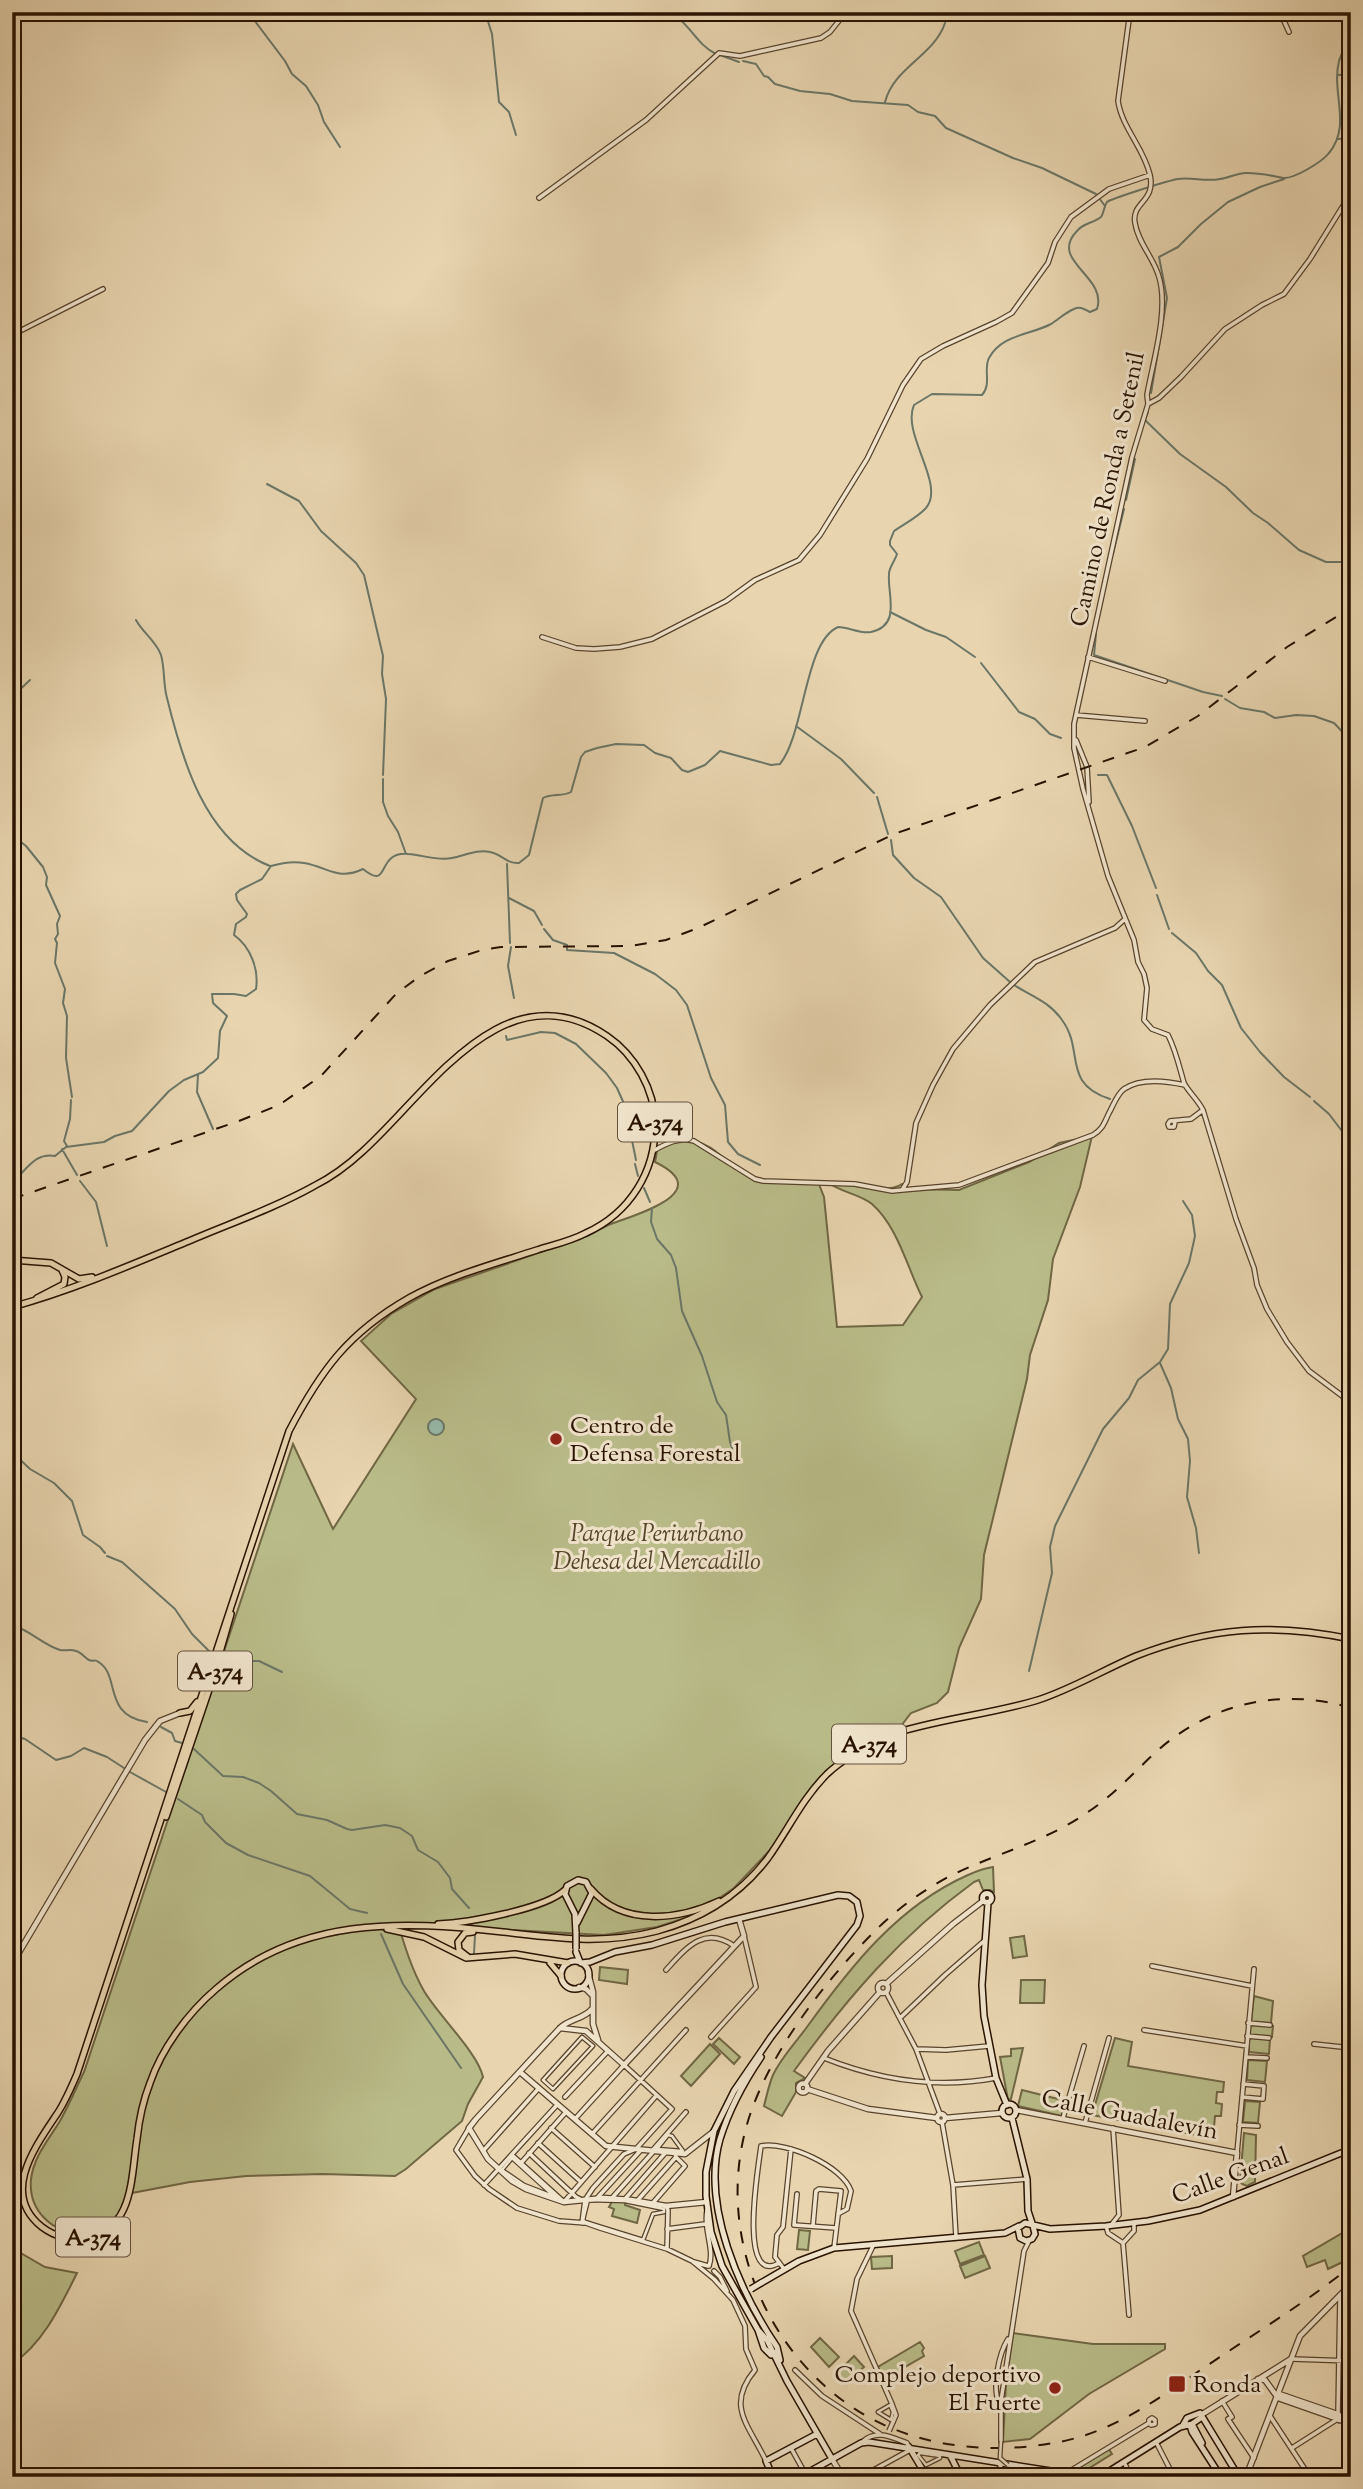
<svg xmlns="http://www.w3.org/2000/svg" width="1363" height="2489" font-family="'Sorts Mill Goudy',serif">
<rect width="100%" height="100%" fill="#e8d5b0"/>
<filter id="stains"><feTurbulence type="fractalNoise" baseFrequency=".00286" numOctaves="4"/><feColorMatrix values="0 0 0 0 .2 0 0 0 0 .09 0 0 0 0 .02 0 0 0 .5 -.17"/></filter>
<radialGradient id="worn" r=".72"><stop offset=".6" stop-color="#630" stop-opacity="0"/><stop offset="1" stop-color="#630" stop-opacity=".3"/></radialGradient>
<path fill="#b9bc89" stroke="#706744" stroke-width="2" d="M1092,1136L1080,1187L1053,1259L1048,1300L1030,1355L1027,1379L984,1555L981,1599L959,1648L948,1692L937,1703L911,1713L901,1726L867,1743L836,1764L814,1786L771,1849L734,1888L702,1910L682,1919L657,1927L604,1935L398,1924C405,1947 412,1970 424,1991C438,2015 478,2053 483,2077L468,2104L462,2121L406,2169L395,2176L322,2174L246,2176L190,2182L127,2194C123,2204 118,2219 109,2226C102,2231 91,2233 83,2233C52,2234 28,2210 31,2179C34,2156 49,2139 60,2121C69,2105 76,2088 84,2072L293,1444L333,1529L416,1399L361,1341L391,1314L435,1289L587,1236C595,1232 603,1227 611,1224C637,1214 717,1192 655,1162L658,1146C715,1129 710,1158 752,1176C771,1184 797,1181 818,1182L824,1197L837,1327L903,1325L922,1297C907,1267 898,1227 872,1204C858,1193 841,1193 828,1182C848,1184 886,1195 902,1184L908,1189L959,1190L1029,1162L1059,1143Z
M993,1867L994,1892L990,1890H983L979,1880L974,1882C901,1935 847,1998 794,2071L805,2078L796,2083V2092L782,2116L764,2106C767,2095 769,2084 773,2075C781,2058 796,2042 807,2027C851,1966 898,1906 968,1875C977,1871 984,1868 993,1867Z
M1024,1936L1027,1956L1013,1958L1010,1938Z
M600,1967L628,1970L627,1984L599,1980Z
M1021,1980H1045L1044,2003H1020Z
M1254,1996L1273,2001L1271,2023L1251,2022Z
M1250,2025L1273,2026L1272,2037L1250,2035Z
M719,2038L740,2057L734,2064L713,2044Z
M1115,2038L1132,2042L1128,2066L1224,2082L1223,2092H1217L1216,2103L1222,2104L1221,2116H1215L1213,2138L1092,2115Z
M1249,2038L1270,2039L1269,2054L1249,2052Z
M710,2044L720,2054L691,2086L681,2076Z
M1023,2048L1011,2099L1008,2100L1000,2057L1011,2056V2049Z
M1248,2060L1267,2061L1265,2082L1247,2080Z
M1022,2090L1066,2101L1062,2116L1018,2106Z
M1245,2101L1260,2102L1258,2123L1243,2122Z
M1244,2133L1256,2135L1255,2182L1247,2186L1242,2184L1240,2181Z
M613,2200L626,2201L625,2205L640,2210L637,2223L612,2216L614,2209L609,2207Z
M1351,2228V2258L1328,2269L1325,2260L1307,2267L1303,2256Z
M799,2230L810,2231L808,2250L797,2249Z
M979,2242L984,2255L960,2264L955,2251Z
M12,2248L45,2267L77,2273C61,2305 43,2344 12,2364Z
M892,2256V2268L872,2269L871,2257Z
M985,2256L990,2268L965,2278L960,2266Z
M1013,2333L1093,2344H1165V2349L1089,2394L1030,2439L1003,2442L1006,2382Z
M820,2338L839,2357L829,2367L811,2347Z
M920,2342L924,2348L922,2351L924,2356L884,2379L878,2367Z
M854,2356L864,2367L846,2384L836,2374Z
M1108,2448L1112,2454L1075,2477L1073,2470Z"/>
<path fill="#97b9aa" stroke="#6b7666" stroke-width="2" d="M428 1427a8 8 0 1 1 16 0a8 8 0 1 1-16 0Z"/>
<g fill="none" stroke-linecap="round" stroke-linejoin="round">
<path stroke="#6b7666" stroke-width="2" d="M248,12L285,61L292,74L306,86L318,105L324,122L340,147
M485,12L492,34L499,102L509,112L516,135
M667,12C689,20 695,44 716,54
M946,18L955,12
M720,55L739,62
M743,61L756,64L764,76L768,77L775,84L800,91L830,94L852,101L908,105L918,112L935,116L946,128L1013,158L1042,168L1096,194
M1338,75L1351,74
M885,102C894,67 934,56 945,23
M1338,139L1351,138
M1099,198L1105,206
M1151,393L1167,298L1159,257L1178,247L1201,224L1228,202L1260,187L1284,179
M1148,412L1145,420L1180,454L1226,487L1253,513L1268,523L1299,550L1326,562H1351
M267,484L299,501L321,531L356,563L364,575L383,656L382,674L386,699L383,775
M1126,500L1135,459
M1113,554L1124,509
M890,612L926,630L946,637L975,657
M136,620C143,633 156,641 161,655C165,669 163,684 167,698C182,759 205,841 270,866
M1096,634L1094,655L1203,692L1222,696
M981,663L1019,712L1035,719L1050,734L1061,738
M12,697L30,680
M1225,699L1240,708L1264,712L1275,718L1296,715L1314,716L1334,723L1351,741
M796,726L841,759L874,793
M1098,775H1107L1132,826L1156,888
M383,779V802L388,816L398,832L406,854
M877,797L888,834
M12,835L26,846L43,867L47,877L46,885L60,916L57,924L58,934L55,939L57,943L55,963L65,989L63,1003L67,1016L66,1058L72,1097
M891,840L893,855L914,878L941,897L983,958L1010,982
M507,864L510,943
M1157,895L1169,929
M509,898L534,911L542,925
M544,929L553,940L567,945
M1172,933L1196,953L1208,971L1222,985L1241,1028L1260,1052L1284,1077L1310,1097
M511,947L508,966L514,998
M567,948V950L614,953L655,974L676,990L687,1005L711,1078L725,1105L728,1142L738,1154L760,1165
M1014,985C1031,996 1050,1002 1062,1020C1085,1051 1061,1083 1110,1099
M506,1036L507,1040L541,1032L555,1033L576,1044L606,1073L617,1088L625,1106L636,1160
M198,1075L197,1092L213,1129
M1314,1101L1329,1114L1351,1143
M67,1146L64,1141L70,1119L71,1100
M62,1149L77,1175
M635,1164L638,1176
M80,1181L96,1202L107,1246
M12,1182C27,1170 35,1152 55,1156L66,1147L104,1142L115,1136L132,1131L169,1091L184,1080L203,1072L218,1058L220,1031L227,1016L213,1003L212,994H234L246,996L256,989C259,970 251,947 234,935L236,924L246,917L247,914L237,900L236,894L240,890L262,879L271,866C281,863 293,861 304,863C328,867 338,881 363,869C391,892 375,851 408,854C423,855 437,861 452,858C464,856 477,849 490,852C502,854 506,864 519,863L529,855L543,798C552,793 562,797 571,792L581,757L585,752L597,748L616,744L644,745L655,753L671,758L682,770L688,772L705,765L720,751L771,765L780,764C805,733 804,642 838,627C849,627 860,634 871,632C902,625 887,594 889,574C889,567 895,561 897,554L890,545V541L894,531C904,524 918,517 926,508C946,484 901,434 914,405L932,394L982,395C992,384 983,369 989,358C1002,334 1031,335 1051,324C1059,319 1066,312 1074,309C1080,306 1084,309 1090,312L1097,309C1108,276 1048,261 1077,231C1083,223 1094,223 1101,217C1104,213 1104,206 1107,202C1110,199 1170,180 1178,179C1192,177 1206,182 1220,179C1229,178 1237,173 1246,173C1262,173 1268,175 1283,178C1294,179 1322,162 1329,153C1352,125 1331,93 1339,61C1341,53 1347,45 1351,37
M644,1188L650,1202
M652,1208L651,1222L655,1233L657,1239L671,1255L676,1268L682,1311L702,1356L717,1402L726,1415L730,1442L735,1456
M1160,1363L1171,1388L1178,1419L1188,1439L1190,1461L1187,1497L1196,1528L1199,1553
M12,1452L30,1469L54,1483L72,1501L83,1535L100,1547L105,1553
M107,1556L122,1562L175,1609L192,1634L211,1653
M12,1625C30,1630 43,1645 60,1650C65,1651 71,1649 76,1651C81,1652 85,1658 89,1660C98,1663 92,1657 100,1663C120,1677 103,1715 147,1722
M223,1657L238,1661H259L282,1672
M1029,1671L1052,1573L1050,1547L1055,1526L1103,1429L1129,1398L1138,1380L1160,1362L1168,1349L1170,1304L1189,1263L1195,1236L1192,1215L1183,1201
M161,1727L172,1733L175,1741L182,1743
M12,1735L25,1739L56,1760L71,1756L84,1748L107,1757L124,1768
M194,1749L223,1776L243,1777L259,1783L271,1791L297,1814L327,1820L347,1829L352,1830L385,1825L400,1828L412,1836L418,1850L438,1862L450,1878L452,1889L469,1908
M130,1772L166,1792
M178,1799L202,1815L205,1822L226,1843L248,1855L310,1876L350,1909L367,1913
M381,1934L403,1984L461,2068
M474,1953L475,1936"/>
<g stroke="#58432c" stroke-width="5">
<path id="pedestrian" d="M582,2037L593,2046L553,2089L543,2080Z
M668,2135L672,2136L683,2151L657,2149Z
M512,2158L555,2197L524,2185L502,2170Z
M588,2200L625,2201L664,2209V2212L653,2214L643,2240L585,2222L583,2220Z
M890,2405L893,2412L891,2420L878,2412Z
M920,2453L940,2456V2458L926,2465L918,2455Z"/>
</g>
<g stroke="#58432c" stroke-width="6">
<path id="minor" d="M1130,12L1118,101C1122,128 1144,148 1150,175C1156,202 1131,202 1135,223C1138,243 1154,258 1159,277C1169,310 1153,361 1147,395L1148,404L1132,457L1074,724V748L1083,789L1108,876L1134,940L1138,962L1144,974L1147,988L1144,1020L1152,1029L1168,1035C1176,1051 1179,1066 1184,1083C1187,1090 1198,1100 1203,1110L1236,1219L1254,1268L1257,1285L1267,1309L1287,1342L1309,1371L1341,1395L1351,1405
M1280,12L1289,32
M539,198L646,120L719,53L740,56L821,38L830,32L846,12
M12,335L103,289
M1148,404L1159,398L1181,377L1225,329L1262,305L1284,294L1310,259L1351,193
M542,637L576,648L594,649L620,647L652,639L726,601L755,580L799,560L820,535L867,459L903,385L921,359L943,346L996,322L1012,313L1048,263L1055,242L1071,217L1109,189L1150,175
M1088,657L1165,681
M1076,715L1145,721
M1076,740L1087,767L1089,802
M1175,1122L1174,1127H1169L1168,1124L1170,1121L1191,1119L1203,1110
M653,1151C667,1143 679,1137 694,1141L755,1179L763,1181L855,1184L892,1191L902,1190L907,1182L916,1123L933,1085L953,1049L990,1005L1035,962L1115,928L1125,919
M902,1190L959,1185L1093,1135C1103,1129 1104,1123 1109,1113C1113,1106 1117,1094 1124,1089C1140,1078 1167,1081 1185,1085
M1152,1966L1252,1986
M666,1970C686,1948 704,1925 734,1946
M886,1992L916,2049L940,2114
M900,2018L945,1975L984,1941
M1248,2023L1270,2025
M1144,2030L1247,2046
M1247,2036L1269,2038
M711,2037L756,1987L744,1936
M1314,2044L1351,2048
M916,2049L946,2050L989,2046
M1246,2057L1267,2058
M824,2058C879,2080 937,2089 996,2078
M565,2097L608,2051
M1242,2097L1263,2099L1264,2086L1243,2084
M1063,2118L1084,2046
M575,2119L624,2065L672,2109L636,2149L624,2154L593,2188L585,2200L582,2223
M942,2122L953,2185L956,2237
M1085,2123L1109,2038
M1239,2125L1258,2126
M469,2128L456,2150L475,2176L489,2189L517,2208L559,2221L586,2223L600,2228L667,2249L692,2261L714,2279L733,2300L745,2326L746,2349L755,2370C725,2406 749,2425 766,2461
M551,2128L595,2167
M592,2134L686,2030
M538,2143L581,2182
M483,2151L539,2088
M652,2151L686,2112
M529,2153L576,2197L580,2199
M1237,2153L1254,1969
M512,2155L564,2202L656,2096
M521,2163L566,2112
M484,2185L557,2105
M953,2185L1027,2179
M797,2194L794,2225L836,2228
M598,2197L641,2150
M611,2199L654,2151
M625,2199L666,2152
M637,2201L676,2157
M652,2204L685,2166L676,2157L675,2153
M666,2206L668,2210L667,2249
M707,2210C703,2229 715,2249 709,2266
M813,2225L816,2191L819,2189L841,2191L834,2248
M1111,2225L1119,2215L1113,2128
M1106,2226L1108,2233L1123,2243
M667,2229L705,2224
M873,2246L857,2279L851,2311L892,2404L896,2415L893,2422
M694,2262L708,2266
M779,2263C737,2287 759,2163 761,2146C786,2141 843,2166 851,2191L847,2209L838,2214
M784,2269L775,2257L777,2235L783,2227L791,2149
M714,2271L720,2277L727,2291
M1129,2315L1123,2243L1134,2231V2223
M1292,2359L1351,2361
M795,2370L822,2396L880,2434
M1222,2401L1232,2417L1228,2419L1254,2458
M1000,2405C991,2389 999,2353 1008,2339
M1338,2414L1340,2295
M1270,2416L1310,2477
M1001,2441V2401L1024,2251L1029,2241
M862,2442C876,2429 891,2437 907,2443L909,2447
M1156,2442L1174,2477
M791,2448L807,2477
M1292,2448L1336,2420
M1124,2462L1131,2477
M999,2463L1002,2470L1010,2473
M1010,2473L1011,2469L1018,2468
M1065,2474L1149,2423L1151,2425L1155,2424V2420L1152,2418L1149,2420V2423
M861,2477L910,2450
M943,2477L957,2470
M994,2477L1005,2471"/>
</g>
<g stroke="#58432c" stroke-width="7">
<path id="tertiary" d="M12,1964L145,1740L160,1721L180,1713
M588,1973L593,1992V2024L598,2040
M878 1988a5 5 0 1 1 10 0a5 5 0 1 1-10 0Z
M886,1984L953,1924L983,1901
M579,1987L586,1989L593,1996
M592,2009C584,2019 569,2019 560,2028L476,2119L469,2128L488,2159L512,2181L526,2189L564,2202L604,2198L631,2200L666,2206L707,2202
M560,2028L586,2031L624,2065L744,1936L739,1919
M520,2072L606,2146L685,2154L713,2132
M798.5 2088a4.5 4.5 0 1 1 9 0a4.5 4.5 0 1 1-9 0Z
M805,2084L828,2051L880,1992
M807,2089L868,2109L937,2118
M1016,2110L1237,2153L1233,2197
M937 2118a4 4 0 1 1 8 0a4 4 0 1 1-8 0Z
M945,2118L1002,2113
M1258,2379L1265,2380L1278,2398L1335,2418
M1279,2394L1337,2414
M1337,2414L1341,2416L1339,2420L1335,2418Z
M1201,2415L1291,2359
M1340,2420L1351,2421
M832,2459L843,2477
M1246,2477L1300,2336L1351,2284"/>
</g>
<g stroke="#281200" stroke-width="8">
<path id="secondary" d="M982.5 1898a4.5 4.5 0 1 1 9 0a4.5 4.5 0 1 1-9 0Z
M988,1903L982,1985L984,2016L996,2078L1007,2105
M576,1933L575,1914L565,1894L567,1886L578,1880L586,1882L592,1893L577,1923
M576,1952L580,1962
M561 1975a14 14 0 1 1 28 0a14 14 0 1 1-28 0Z
M581,1963L590,1962L615,1952L652,1945L725,1922L838,1895L849,1896L857,1902L860,1916L857,1925L771,2037L734,2091L714,2131L706,2172V2196L711,2232L722,2266L758,2330L767,2340L787,2381L832,2459
M761,2057C744,2082 729,2110 720,2139C701,2206 740,2292 777,2347L780,2360
M1002 2111a7 7 0 1 1 14 0a7 7 0 1 1-14 0Z
M1012,2118L1027,2179L1028,2211L1033,2226
M1033,2226L1035,2234L1032,2239L1026,2241L1020,2238L1018,2228L1025,2223L1050,2229L1106,2226L1148,2221L1200,2210L1351,2149
M761,2283L799,2261L834,2248L1005,2233L1019,2226
M758,2330L764,2348L771,2355L775,2353
M1192,2424L1202,2443
M1183,2425L1187,2418L1200,2413L1239,2477
M1190,2425L1192,2432L1221,2477
M909,2447L927,2477
M950,2455L961,2477
M773,2477L766,2461L817,2434
M800,2477L861,2443L869,2442L1057,2472L1065,2474L1067,2477
M1100,2477L1180,2427L1192,2424L1202,2417"/>
</g>
<g stroke="#281200" stroke-width="8">
<path id="primary" d="M12,1260L51,1263L79,1279L92,1277
M37,1298L64,1284L65,1277L62,1270
M12,1307C73,1290 131,1265 189,1241C231,1223 275,1208 314,1186C332,1177 348,1165 362,1152C428,1093 504,966 607,1036C635,1055 655,1090 655,1124C656,1171 630,1213 586,1233C571,1241 553,1245 537,1250C494,1264 448,1276 409,1298C348,1333 321,1370 289,1431L77,2074C71,2088 65,2102 57,2114C35,2147 0,2194 42,2227C54,2236 70,2241 85,2238C134,2231 131,2177 137,2139C139,2120 143,2101 150,2083C162,2048 188,2013 216,1989C298,1917 401,1920 503,1932C557,1938 603,1945 657,1931C701,1919 740,1895 768,1858C788,1830 802,1799 827,1774C844,1758 866,1746 886,1736C935,1719 988,1715 1038,1700C1072,1689 1103,1670 1136,1656C1211,1627 1272,1623 1351,1639
M180,1713L190,1711L197,1702
M166,1817L210,1687L231,1614
M591,1889C623,1927 679,1920 719,1901
M438,1924C467,1923 545,1909 565,1890
M387,1929L424,1937L466,1958L515,1954L568,1963
M468,1957L459,1950L458,1942L465,1933L473,1932
M550,1963L561,1976"/>
</g>
<use href="#pedestrian" stroke="#f0e4cc" stroke-width="2.5"/>
<use href="#minor" stroke="#f0e4cc" stroke-width="3.5"/>
<use href="#tertiary" stroke="#f0e4cc" stroke-width="4.5"/>
<use href="#secondary" stroke="#f0e4cc" stroke-width="5"/>
<use href="#primary" stroke="#e8d5b0" stroke-width="5"/>
<path stroke="#281200" stroke-width="2" stroke-dasharray="12 12" stroke-linecap="butt" d="M12,1199L239,1121L279,1105L321,1076L396,994L420,976L448,961L482,950L501,947L631,946L666,940L698,928L894,834L1145,747L1198,716L1287,647L1351,608
M1351,1708C1282,1687 1211,1703 1157,1751C1134,1772 1114,1795 1088,1812C1047,1841 997,1853 952,1875C923,1890 895,1910 872,1934C821,1985 760,2065 744,2136C718,2246 773,2366 872,2419C929,2449 997,2454 1059,2442C1112,2432 1155,2401 1199,2371C1236,2346 1274,2322 1310,2297C1324,2287 1337,2277 1351,2267"/>
<g stroke="#58432c" stroke-width="5" stroke-linecap="butt">
<path id="pedestrian-bridge" d="M1001,2441L1000,2458L1008,2465"/>
</g>
<g stroke="#58432c" stroke-width="6" stroke-linecap="butt">
<path id="minor-bridge" d="M889,2431L893,2422"/>
</g>
<g stroke="#281200" stroke-width="8" stroke-linecap="butt">
<path id="secondary-bridge" d="M576,1949V1933
M751,2289L761,2283"/>
</g>
<use href="#pedestrian-bridge" stroke="#f0e4cc" stroke-width="2.5"/>
<use href="#minor-bridge" stroke="#f0e4cc" stroke-width="3.5"/>
<use href="#secondary-bridge" stroke="#f0e4cc" stroke-width="5"/>
</g>
<g fill="#8f2418" stroke="#f0e4cc" stroke-width="2.5">
<circle cx="556" cy="1439" r="7"/>
<rect x="1168" y="2375" width="18" height="18" rx="3.5"/>
<circle cx="1055" cy="2388" r="7"/>
</g>
<g text-anchor="middle" stroke-width="6" stroke-linejoin="round" paint-order="stroke">
<g fill="#f0e4cc" stroke="#64513d" stroke-width="2">
<rect x="618" y="1102.5" width="74" height="39" rx="5"/>
<rect x="178" y="1651.5" width="74" height="39" rx="5"/>
<rect x="832" y="1724.5" width="74" height="39" rx="5"/>
<rect x="56" y="2217.5" width="74" height="39" rx="5"/>
</g>
<g font-size="23" font-weight="bold" fill="#281200">
<text x="655" y="1130">A-374</text>
<text x="215" y="1679">A-374</text>
<text x="869" y="1752">A-374</text>
<text x="93" y="2245">A-374</text>
</g>
<g font-size="24" fill="#281200" stroke="#f0e4cc">
<text transform="translate(1107 489) rotate(-78)" y="8">Camino de Ronda a Setenil</text>
<text transform="translate(1130 2114) rotate(11)" y="8">Calle Guadalevín</text>
<text transform="translate(1230 2175) rotate(-20)" y="8">Calle Genal</text>
</g>
<g font-size="24" fill="#281200" stroke="#f0e4cc" text-anchor="start">
<text x="570" y="1433">Centro de<tspan x="570" dy="28">Defensa Forestal</tspan></text>
<text x="1041" y="2382" text-anchor="end">Complejo deportivo<tspan x="1041" dy="28">El Fuerte</tspan></text>
<text x="1193" y="2392">Ronda</text>
</g>
<g font-size="24" font-style="italic" fill="#544529" stroke="#f0e4cc">
<text x="657" y="1541">Parque Periurbano<tspan x="657" dy="28">Dehesa del Mercadillo</tspan></text>
</g>
</g>
<rect width="1363" height="2489" fill="none" stroke="#e8d5b0" stroke-width="42"/>
<rect x="14" y="14" width="1335" height="2461" fill="none" stroke="#281200" stroke-width="3.5"/>
<rect x="21" y="21" width="1321" height="2447" fill="none" stroke="#281200" stroke-width="2"/>
<rect width="100%" height="100%" filter="url(#stains)"/>
<rect width="100%" height="100%" fill="url(#worn)"/>
</svg>
